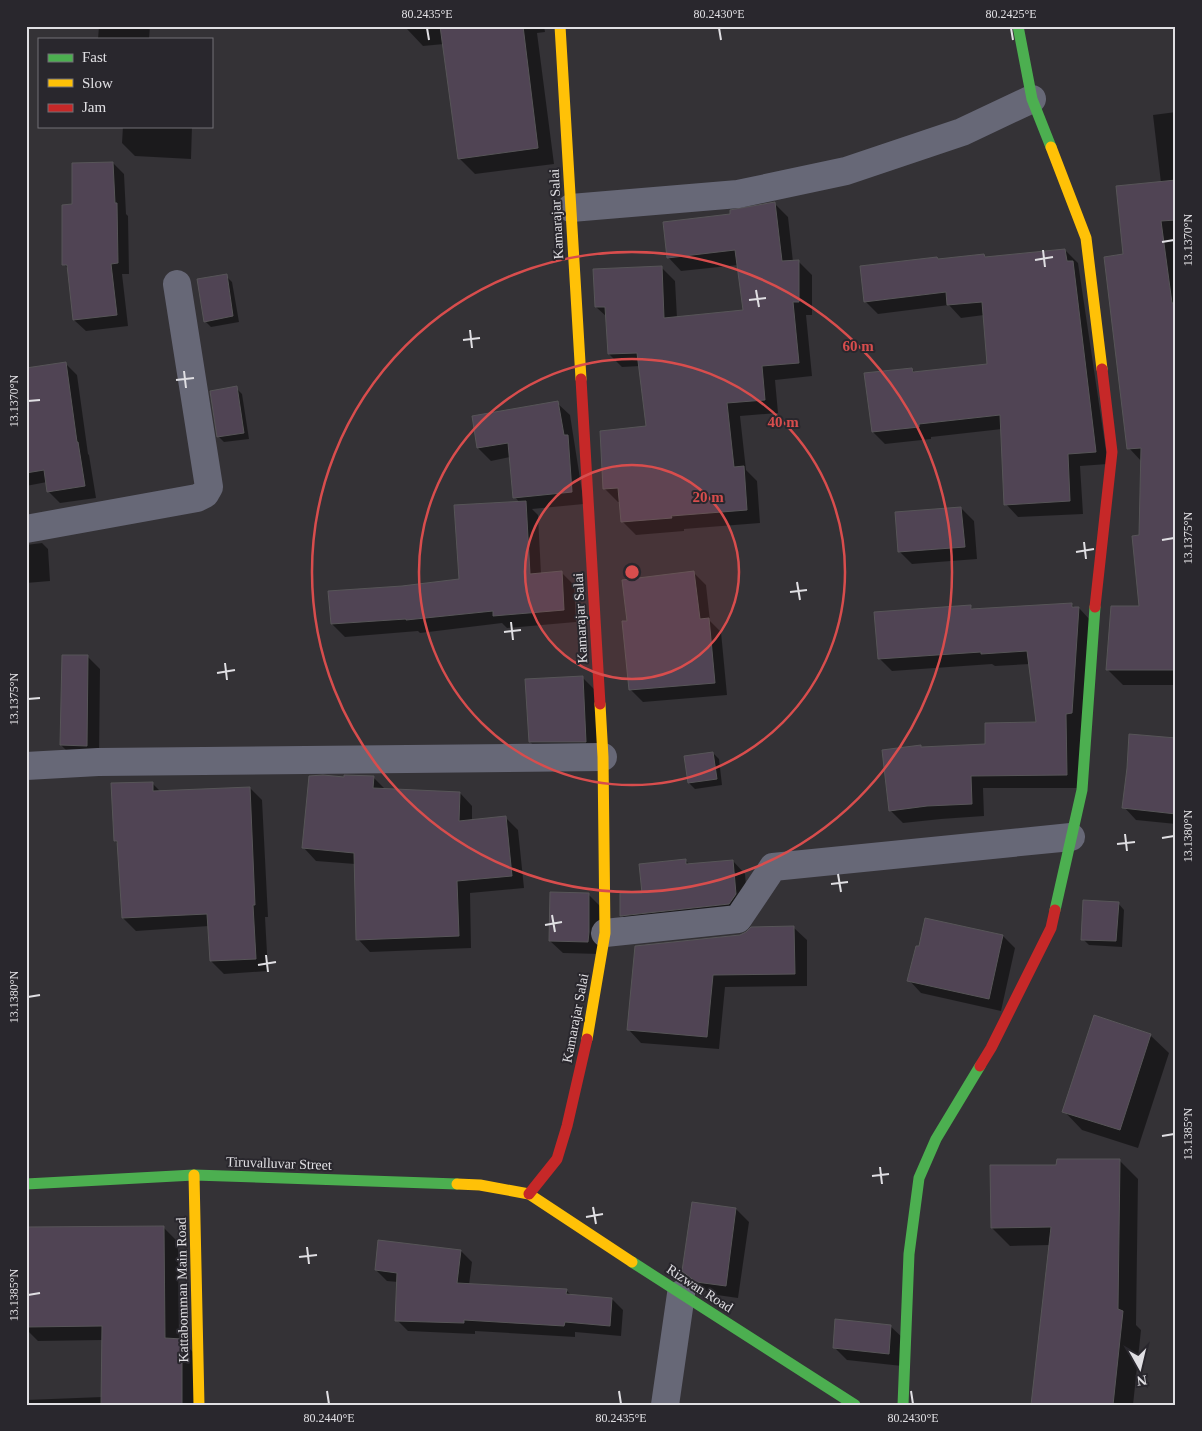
<svg xmlns="http://www.w3.org/2000/svg" width="1202" height="1431" font-family="'Times New Roman',serif">
<rect width="100%" height="100%" fill="#343236"/>
<path fill="#0007" d="M99,26H150L149,39H98Z
M407,26H544L545,32L537,33L554,164L475,174L459,158L444,44L423,46L407,29Z
M1176,112V685H1123L1107,669L1140,607L1142,462L1129,448L1125,255L1161,183L1153,115Z
M123,126H192L191,159L135,156L122,143Z
M113,163L124,174L126,214L128,216L129,274H122L128,326L86,331L74,320L68,269L64,264L74,206Z
M774,203L788,217L793,262L798,261L812,275V315H806L812,376L775,380L778,413L740,416L746,470L757,481L760,523L684,529V531L636,535L622,521L621,502H618L604,488L647,428L640,366L622,367L609,354L607,317L596,307L661,267L675,281L677,318L744,311L738,265L681,271L668,257L732,215Z
M1065,250L1078,263L1108,464L1080,466L1083,514L1018,517L1006,504L1002,429L931,437V439L885,444L873,432L912,369L916,373L988,365L984,315L961,318L949,305L878,314L865,301L939,260L984,256L987,258Z
M226,276L232,282L239,322L211,327L205,321Z
M65,363L77,375L88,454L89,455L96,498L60,503L48,491L47,482L26,486V442Z
M236,388L242,394L249,439L224,442L218,436Z
M557,403L570,415L584,504L532,509L538,515L541,574L561,572L574,585L576,622L507,628L502,623L420,633L418,631L345,637L332,624L402,587L460,580L520,503L515,497L510,457L491,461L478,448Z
M961,508L974,521L977,559L912,564L899,551Z
M42,543L48,549L50,581L26,583V545Z
M693,572L706,585L710,621L721,632L727,695L643,702L630,689L628,622Z
M1071,604L1076,608H1079L1091,621L1080,788H983L984,816L941,819L903,823L890,810L921,748L987,746L1037,724L1030,664L995,666L992,664L892,671L879,658L970,606L974,610Z
M87,656L100,669L99,758H74L61,745Z
M582,677L595,690L599,754H543L530,742Z
M1176,739V824L1136,820L1124,807Z
M713,753L719,759L722,785L695,789L689,783L685,757Z
M373,777L386,790L460,793L472,806V821L505,817L518,830L524,888L470,893L471,948L370,952L358,939L355,864L316,861L304,848L345,779Z
M152,783L161,792L250,788L262,800L268,917H265L268,971L224,974L211,961L209,926L136,931L123,918L119,845L115,841Z
M685,860L690,865L733,861L745,874L748,907L634,928L622,915L643,894Z
M588,894L601,907L600,954L563,953L550,941Z
M1118,903L1124,910L1122,947L1089,945L1083,939Z
M794,928L807,940V986L725,987L719,1049L641,1043L629,1030L740,936Z
M1003,936L1015,948L1001,1011L921,993L909,980Z
M1150,1035L1169,1053L1138,1148L1082,1130L1064,1111Z
M1120,1161L1138,1179L1136,1325L1141,1330L1133,1405H1032L1050,1245L1010,1246L992,1228L1058,1166Z
M693,1203L736,1209L749,1222L738,1298L710,1294L684,1271Z
M164,1228L178,1242L179,1340H181L196,1355L197,1405H26V1400L102,1397L103,1340L38,1341L26,1329V1229Z
M461,1251L472,1262L469,1285L566,1290L571,1295L612,1299L623,1310L621,1336L575,1332V1337L475,1331V1334L408,1331L397,1320L398,1282L387,1281L376,1270Z
M890,1326L903,1338L902,1366L847,1360L834,1347Z"/>
<path fill="#504454" stroke="#575558" d="M440,26H523L538,148L458,159Z
M113,162L115,203H117L118,263L111,264L117,315L73,320L67,265H62V205L72,204V163Z
M1176,180V220L1161,221L1172,303H1176V670H1106L1111,606H1139L1132,536L1139,535L1141,448L1127,449L1104,257L1123,254L1116,186Z
M775,202L782,261L799,260V302H793L799,363L762,366L765,400L727,403L734,467L744,466L747,510L671,516L672,518L621,522L618,488L603,489L600,431L646,426L637,353L608,354L605,307H595L593,269L662,266L664,318L743,310L735,250L667,258L663,222L730,214V210Z
M1065,249L1067,261H1073L1096,452L1068,454L1070,501L1004,505L1000,415L919,424V427L872,432L864,373L912,368L913,372L987,364L982,302L947,305L946,292L864,302L860,266L937,257L938,259L984,254L985,257Z
M227,274L233,316L204,322L197,279Z
M66,362L77,442H78L85,486L47,492L44,470L26,473V368Z
M237,386L244,433L217,437L210,391Z
M558,401L564,435H568L572,492L513,498L508,443L477,448L472,416Z
M526,501L530,574L562,571L564,610L493,616V611L406,620V619L331,624L328,591L402,586L459,579L454,505Z
M961,507L965,547L898,552L895,512Z
M694,571L700,619L709,618L715,683L629,690L622,621H627L622,580Z
M1072,603V607H1079L1072,713L1066,714L1067,775L971,776L972,804L927,806L889,811L882,750L921,745V747L985,744V723L1036,722L1027,651L981,654V652L878,659L874,612L971,605V609Z
M62,655H88L87,746L60,745Z
M583,676L586,742H529L525,679Z
M1129,734L1176,738V814L1122,808L1127,768Z
M713,752L717,779L688,783L684,756Z
M323,775L344,777V775L374,776L373,788L460,792L459,821L506,816L512,876L457,881L459,936L356,940L354,853L302,848L309,776Z
M153,782V791L250,787L255,905H253L256,959L210,961L207,914L122,918L117,841H114L111,783Z
M686,859V864L733,860L736,894L729,904L620,916V893H642L639,864Z
M550,892L589,893V932L588,942L549,941Z
M1083,900L1119,902L1116,941L1081,940Z
M925,918L1003,935L989,999L907,981L916,946H919Z
M794,926L795,974L713,975L707,1037L627,1030L635,946L740,935L746,932L751,927Z
M1094,1015L1151,1034L1120,1130L1062,1112Z
M1057,1159H1120L1118,1309L1123,1311L1113,1405H1031L1051,1227L991,1228L990,1165H1056Z
M692,1202L736,1208L726,1286L696,1282L682,1271Z
M164,1226L165,1338L182,1339V1405H101L102,1326L26,1327V1227Z
M378,1240L461,1250L457,1283L567,1289L566,1294L612,1298L610,1326L565,1322L564,1326L464,1320V1323L395,1321L397,1273L375,1270Z
M835,1319L891,1325L889,1354L833,1348Z"/>
<g fill="none" stroke-linecap="round" stroke-linejoin="round">
<path stroke="#676877" stroke-width="28" d="M571,208L738,194L846,171L962,132L1032,99
M26,529L197,498L205,494L209,487L177,284
M26,766L98,762L603,757
M605,933L738,919L773,867L1071,837
M665,1405L681,1294"/>
<path stroke="#4caf50" stroke-width="11" d="M1018,26L1032,99L1051,147
M1055,910L1082,790L1095,607
M26,1184L194,1175L457,1184
M632,1262L855,1405
M903,1405L909,1254L919,1178L936,1139L980,1066"/>
<path stroke="#ffc107" stroke-width="11" d="M560,26L581,379
M1051,147L1086,238L1102,369
M587,1039L605,933L603,757L600,704
M194,1175L199,1405
M457,1184L480,1185L529,1194L632,1262"/>
<path stroke="#c62828" stroke-width="11" d="M581,379L600,704
M1095,607L1112,452L1102,369
M980,1066L991,1048L1051,928L1055,910
M529,1194L557,1159L567,1126L587,1039"/>
</g>
<path fill="none" stroke="#e0dfe3" stroke-width="2" d="M427,28L429,40M719,28L721,40M1011,28L1013,40M1162,242L1174,240M1043,250L1045,267M1035,260L1053,257M756,290L759,307M749,300L766,298M470,330L472,348M463,340L480,338M184,371L186,388M176,380L194,378M28,401L40,400M1162,540L1174,538M1084,542L1086,559M1076,552L1094,549M797,582L800,600M790,592L807,590M511,622L513,640M504,632L521,630M225,663L227,680M217,673L235,670M28,699L40,698M1125,834L1127,851M1162,838L1174,836M1117,844L1135,842M838,874L841,892M831,884L848,882M552,915L555,932M545,925L562,922M266,955L268,972M258,965L276,962M28,997L40,995M1162,1136L1174,1134M880,1167L882,1184M872,1176L889,1174M593,1207L596,1224M586,1217L603,1214M307,1247L309,1264M299,1257L317,1255M28,1295L40,1293M327,1391L329,1404M619,1391L621,1404M911,1391L913,1404"/>
<circle cx="632" cy="572" r="107" fill="#d84d4d" fill-opacity=".12"/>
<g fill="none" stroke="#d84d4d" stroke-width="2.5">
<circle cx="632" cy="572" r="107"/>
<circle cx="632" cy="572" r="213"/>
<circle cx="632" cy="572" r="320"/>
</g>
<g text-anchor="middle" stroke-width="4" stroke-linejoin="round" paint-order="stroke">
<g font-size="14" fill="#e0dfe3" stroke="#29272d">
<text transform="translate(556 214) rotate(-93)" y="5">Kamarajar Salai</text>
<text transform="translate(580 618) rotate(-93)" y="5">Kamarajar Salai</text>
<text transform="translate(575 1018) rotate(-79)" y="5">Kamarajar Salai</text>
<text transform="translate(279 1163) rotate(2)" y="5">Tiruvalluvar Street</text>
<text transform="translate(700 1288) rotate(33)" y="5">Rizwan Road</text>
<text transform="translate(182 1290) rotate(-91)" y="5">Kattabomman Main Road</text>
</g>
</g>
<circle cx="632" cy="572" r="8" fill="#d84d4d" stroke="#29272d" stroke-width="2.5"/>
<g font-size="15" text-anchor="middle" font-weight="bold" fill="#d84d4d" stroke="#29272d" stroke-width="4" stroke-linejoin="round" paint-order="stroke">
<text x="858" y="351">60 m</text>
<text x="783" y="427">40 m</text>
<text x="708" y="502">20 m</text>
</g>
<rect width="1202" height="1431" fill="none" stroke="#29272d" stroke-width="55"/>
<rect x="38" y="38" width="175" height="90" fill="#29272d" stroke="#727176"/>
<rect x="48" y="54" width="25" height="8" fill="#4caf50" stroke="#727176"/>
<text x="82" y="62" font-size="15" fill="#e0dfe3">Fast</text>
<rect x="48" y="79" width="25" height="8" fill="#ffc107" stroke="#727176"/>
<text x="82" y="88" font-size="15" fill="#e0dfe3">Slow</text>
<rect x="48" y="104" width="25" height="8" fill="#c62828" stroke="#727176"/>
<text x="82" y="112" font-size="15" fill="#e0dfe3">Jam</text>
<g transform="translate(1140 1368) rotate(172)" stroke="#29272d" stroke-width="4" paint-order="stroke">
<path d="M0-4L9 19L0 12L-9 19Z" fill="#e0dfe3"/>
<text y="-8" font-size="14" font-weight="bold" text-anchor="middle" fill="#e0dfe3">N</text>
</g>
<rect x="28" y="28" width="1146" height="1376" fill="none" stroke="#e0dfe3" stroke-width="2"/>
<g font-size="12" text-anchor="middle" fill="#e0dfe3">
<text x="427" y="18">80.2435°E</text>
<text x="719" y="18">80.2430°E</text>
<text x="1011" y="18">80.2425°E</text>
<text transform="translate(1188 240) rotate(-90)" y="4">13.1370°N</text>
<text transform="translate(14 401) rotate(-90)" y="4">13.1370°N</text>
<text transform="translate(1188 538) rotate(-90)" y="4">13.1375°N</text>
<text transform="translate(14 699) rotate(-90)" y="4">13.1375°N</text>
<text transform="translate(1188 836) rotate(-90)" y="4">13.1380°N</text>
<text transform="translate(14 997) rotate(-90)" y="4">13.1380°N</text>
<text transform="translate(1188 1134) rotate(-90)" y="4">13.1385°N</text>
<text transform="translate(14 1295) rotate(-90)" y="4">13.1385°N</text>
<text x="329" y="1422">80.2440°E</text>
<text x="621" y="1422">80.2435°E</text>
<text x="913" y="1422">80.2430°E</text>
</g>
</svg>
